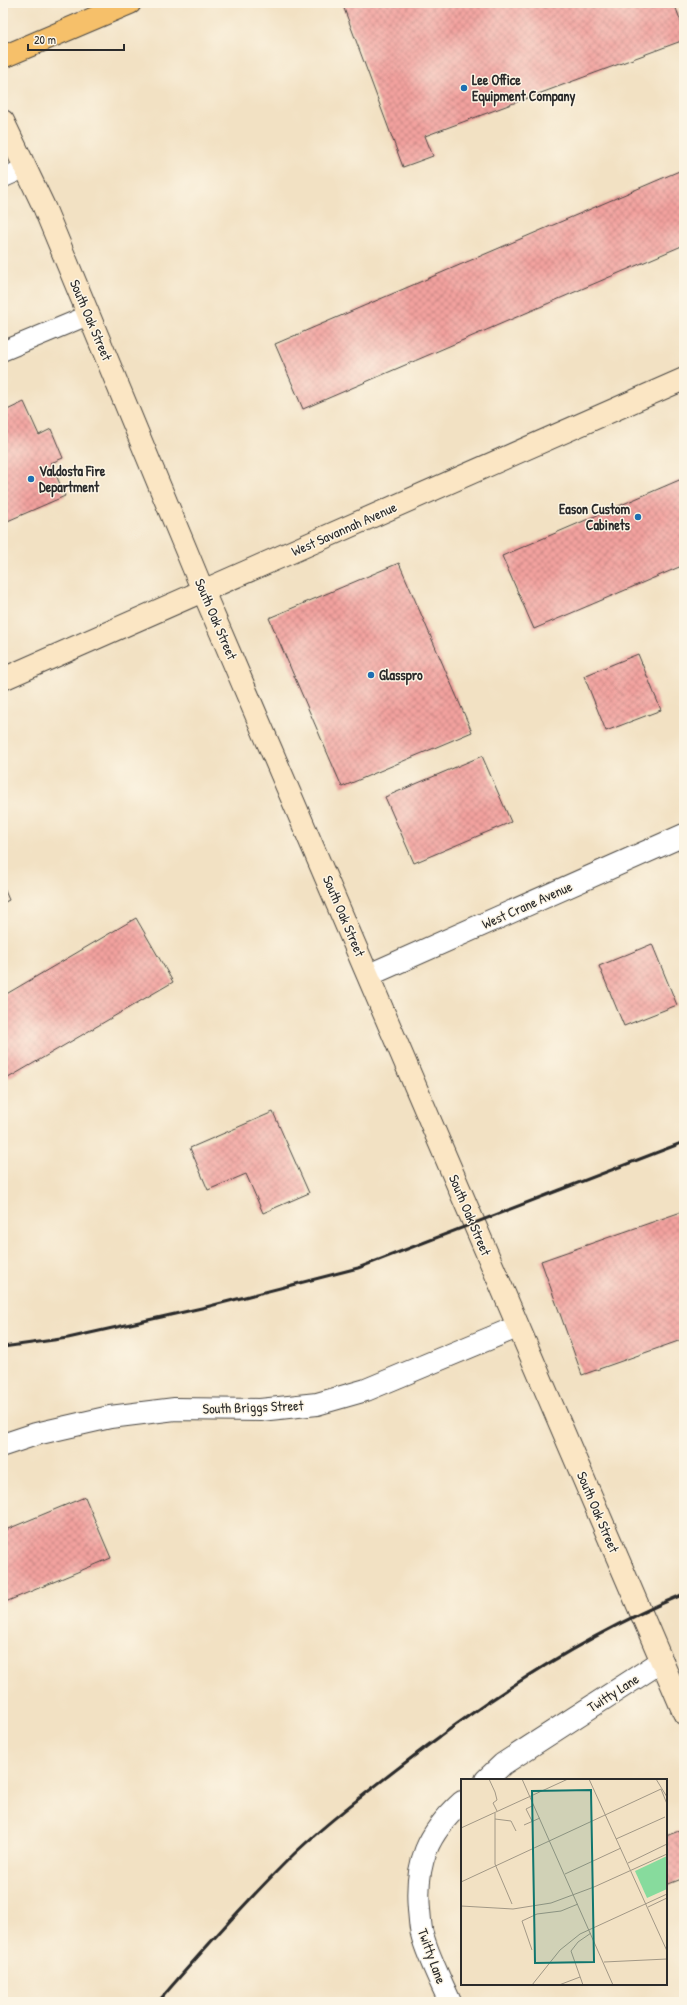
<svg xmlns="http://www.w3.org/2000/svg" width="687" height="2005" font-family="'Patrick Hand',sans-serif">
<defs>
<pattern id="building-cross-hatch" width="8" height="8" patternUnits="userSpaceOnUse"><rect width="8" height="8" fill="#f3a29f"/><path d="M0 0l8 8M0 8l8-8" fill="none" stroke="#c58482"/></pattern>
</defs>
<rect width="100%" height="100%" fill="#fcf5e5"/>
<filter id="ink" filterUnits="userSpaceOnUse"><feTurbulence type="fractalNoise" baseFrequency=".025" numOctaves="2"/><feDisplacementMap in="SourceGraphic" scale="8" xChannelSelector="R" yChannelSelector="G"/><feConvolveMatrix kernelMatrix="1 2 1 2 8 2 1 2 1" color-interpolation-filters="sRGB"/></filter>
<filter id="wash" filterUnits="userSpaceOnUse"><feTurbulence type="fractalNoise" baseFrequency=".012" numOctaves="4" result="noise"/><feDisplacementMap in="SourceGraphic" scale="16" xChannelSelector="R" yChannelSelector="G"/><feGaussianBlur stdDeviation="0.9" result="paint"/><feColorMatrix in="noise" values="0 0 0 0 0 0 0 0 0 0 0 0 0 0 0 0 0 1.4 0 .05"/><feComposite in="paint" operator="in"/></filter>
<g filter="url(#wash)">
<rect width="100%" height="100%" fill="#f2e1c3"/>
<g id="blocks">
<path fill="url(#building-cross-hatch)" d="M342,3H674L684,30V40L425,136L433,156L403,167Z
M684,169V245L303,409L275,344Z
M24,402L39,435L51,429L63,458L51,463L65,496L3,523V412Z
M684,478V565L534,629L502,556Z
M399,563L472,732L342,787L269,618Z
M638,654L661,710L606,731L584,676Z
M482,756L511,822L414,863L385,797Z
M3,886L9,900L3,903Z
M136,918L173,982L3,1081V996Z
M652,944L677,1005L624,1026L599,966Z
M273,1112L309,1193L263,1213L246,1174L208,1190L190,1148Z
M684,1211V1339L582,1375L541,1261Z
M85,1497L111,1558L3,1603V1531Z
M684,1829V1878L666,1885V1836Z"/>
</g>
</g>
<g filter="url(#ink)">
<use href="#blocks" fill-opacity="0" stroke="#494642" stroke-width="1"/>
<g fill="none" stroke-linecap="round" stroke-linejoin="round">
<g stroke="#494642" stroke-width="21">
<path id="lane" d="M3,178L25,168
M3,351L89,315"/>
</g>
<g stroke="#494642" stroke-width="24">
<path id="street" d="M369,975L684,835
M3,1445L36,1434L110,1417L175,1409L260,1410L317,1404L366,1390L517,1327
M486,1780L503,1764L662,1661
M450,2002C441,1982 427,1954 422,1934C420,1927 420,1918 419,1910C415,1863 427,1834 462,1802"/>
</g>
<g stroke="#494642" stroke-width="24">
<path id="secondary" d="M3,121L44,207L203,591L684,1713
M3,679L684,379"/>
</g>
<g stroke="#494642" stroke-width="24">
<path id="highway" d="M3,57L130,3"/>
</g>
<use href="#lane" stroke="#fff" stroke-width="19"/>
<use href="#street" stroke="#fff" stroke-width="22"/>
<use href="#secondary" stroke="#fbe6c4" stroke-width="22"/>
<use href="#highway" stroke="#f6c06b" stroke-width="22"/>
<path stroke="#2b2b2b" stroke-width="3" d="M3,1347L68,1338L206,1307L358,1268L684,1142
M158,2002C202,1951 247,1900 295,1853C327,1823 362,1796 397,1769C485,1700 580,1637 684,1594"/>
</g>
</g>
<g fill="#1f6fb2" stroke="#fcf5e5" stroke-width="1.5">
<circle cx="464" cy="88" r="4"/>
<circle cx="31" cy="479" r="4"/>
<circle cx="638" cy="517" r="4"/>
<circle cx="371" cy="675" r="4"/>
</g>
<g text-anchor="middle" stroke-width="3" stroke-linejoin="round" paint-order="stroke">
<g font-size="14" font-weight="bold" fill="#2b2b2b" stroke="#fcf5e5" text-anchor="start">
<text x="472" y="85">Lee Office<tspan x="472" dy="16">Equipment Company</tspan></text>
<text x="39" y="476">Valdosta Fire<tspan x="39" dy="16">Department</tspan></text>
<text x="630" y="514" text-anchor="end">Eason Custom<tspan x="630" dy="16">Cabinets</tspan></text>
<text x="379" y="680">Glasspro</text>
</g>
<g font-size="14" fill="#2b2b2b" stroke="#fcf5e5">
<text transform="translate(91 320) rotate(67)" y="5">South Oak Street</text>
<text transform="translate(344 529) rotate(-24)" y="5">West Savannah Avenue</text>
<text transform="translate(216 619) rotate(67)" y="5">South Oak Street</text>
<text transform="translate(527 905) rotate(-24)" y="5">West Crane Avenue</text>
<text transform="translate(344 916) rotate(67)" y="5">South Oak Street</text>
<text transform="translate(470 1215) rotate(67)" y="5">South Oak Street</text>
<text transform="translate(253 1407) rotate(-2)" y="5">South Briggs Street</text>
<text transform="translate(598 1512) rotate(67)" y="5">South Oak Street</text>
<text transform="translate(613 1693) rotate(-33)" y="5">Twitty Lane</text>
<text transform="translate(432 1956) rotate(70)" y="5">Twitty Lane</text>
</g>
</g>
<g transform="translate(461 1779)">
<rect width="206" height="206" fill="#f2e1c3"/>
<path d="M206,77V110L186,119L174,92Z" fill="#87db9d"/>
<path fill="none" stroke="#a29886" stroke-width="1" d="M28,0L34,13L36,21L32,24L36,32M61,0L152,206M128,0L206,172M195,0L206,18M34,34V85L51,125M34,40L50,42L55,52M71,42L65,30L73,26M63,46L79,39M0,49L107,0M155,60L204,38M167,84L206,65M104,95L160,69M0,103L200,10L206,25M0,127L52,130L90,124L133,108L206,75M187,128L206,119M71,171L61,142L76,135L100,132L117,125M143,183L206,180M71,206L99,171L119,155L206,115M98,206L119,198M122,206L110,172L117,163L130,154"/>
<path fill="#0f766e" fill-opacity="0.15" stroke="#0f766e" stroke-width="2" d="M130,11L133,183L74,184L71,12Z"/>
<rect width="206" height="206" fill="none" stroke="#2b2b2b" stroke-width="2"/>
</g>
<rect width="687" height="2005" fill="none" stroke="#fcf5e5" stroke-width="16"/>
<path d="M28 44v6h96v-6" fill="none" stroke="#2b2b2b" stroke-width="2"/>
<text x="34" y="44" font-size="12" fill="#2b2b2b" stroke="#fcf5e5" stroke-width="3" paint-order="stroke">20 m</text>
</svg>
